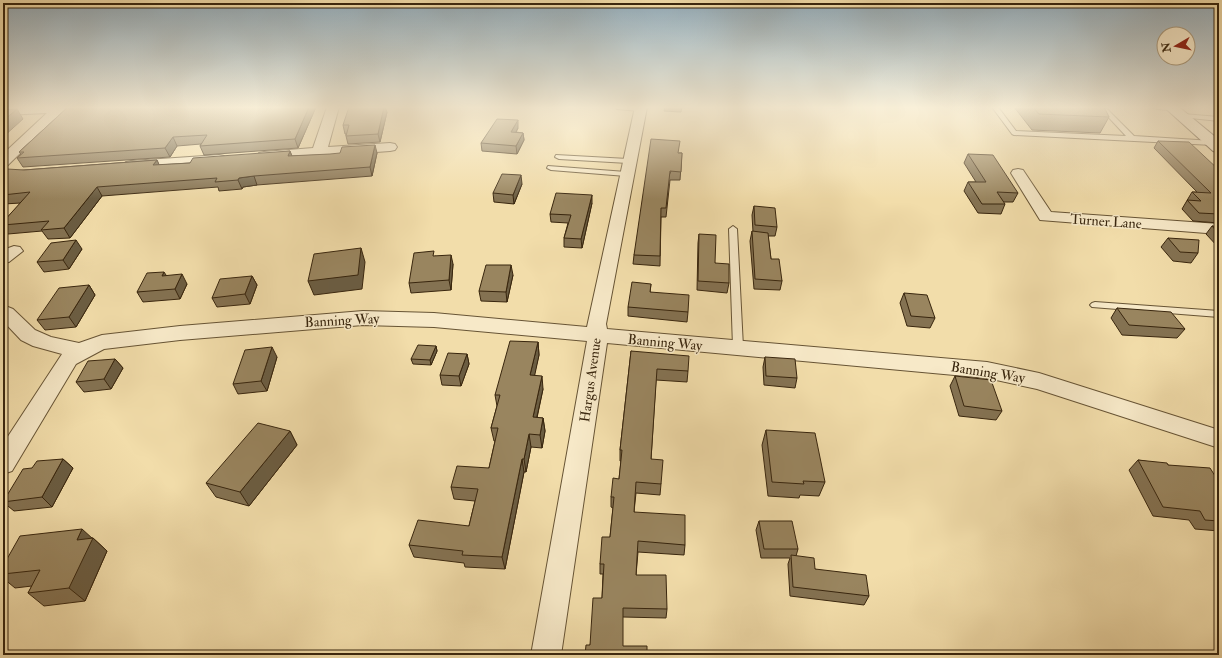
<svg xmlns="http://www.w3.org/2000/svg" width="1222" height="658" font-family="'IM FELL Double Pica',serif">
<rect width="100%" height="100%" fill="#f2ddaa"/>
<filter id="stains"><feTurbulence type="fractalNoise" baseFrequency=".005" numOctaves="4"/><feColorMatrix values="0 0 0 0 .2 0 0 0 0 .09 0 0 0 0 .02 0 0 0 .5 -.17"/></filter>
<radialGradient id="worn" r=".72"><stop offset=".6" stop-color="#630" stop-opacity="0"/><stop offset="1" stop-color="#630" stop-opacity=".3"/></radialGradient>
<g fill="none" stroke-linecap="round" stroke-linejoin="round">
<g stroke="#675435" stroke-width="2">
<path id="lane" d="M614,107H635L643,109L640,111L617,109Z
M992,107H998L1016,131L1126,136L1099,107H1105L1134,136L1213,141L1217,143L1213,145L1014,135L1012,134Z
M1152,107H1174L1175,108C1170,111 1157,110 1152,107Z
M1183,114L1219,117V121L1181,117L1180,116Z
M556,155L628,159L632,161L628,163L559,159L555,157Z
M548,166L626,172L630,174L626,176L551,170L547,168Z
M733,226L737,229L743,347L738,351L733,347L729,229Z
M1095,302L1219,311V317L1092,307L1090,305L1092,303Z"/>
</g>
<g stroke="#675435" stroke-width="2">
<path id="street" d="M3,107H91L85,111L62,112L8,165L3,166V154L47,113L3,115Z
M327,107H339L328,147L390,143L395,144L397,147L395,150L390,151L264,160L259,159L257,156L259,153L264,152L313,148Z
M635,107H647L606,324L607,329L987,362L1039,373L1219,430V448L1037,389L987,378L607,343L561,655H531L587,341L434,327L363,325L180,340L104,349L76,364L12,471L3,474V444L62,354L33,346L21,340L3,321V305L13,309L35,330L51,337L79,343L102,335L180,326L363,311L434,313L587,327Z
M219,155L224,156L226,159L224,162L131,169L126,168L124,165L126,162L131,161Z
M1018,169L1023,170L1051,212L1219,224V234L1040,220L1011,173L1013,170Z
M14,246L20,247L23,251L9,262L3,263V250Z"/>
</g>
<g stroke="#39260e" stroke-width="2">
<path id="secondary" d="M1164,107H1179L1219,140V153L1213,151Z"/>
</g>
<use href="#lane" fill="#f7e9c8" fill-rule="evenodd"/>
<use href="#street" fill="#f7e9c8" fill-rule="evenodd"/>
<use href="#secondary" fill="#f7e9c8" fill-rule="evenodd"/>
</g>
<path fill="#847252" stroke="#39260e" d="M68,107H316L298,148L204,155L200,146L201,144L177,146L170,157L23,167L17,158L21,154L19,152Z
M665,107H682L681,112L664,111Z
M1014,107H1104L1109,117L1100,133L1032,130Z
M387,112L380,142L348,144L346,136V134H345L343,125Z
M518,128L516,132L523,133L524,140L517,154L482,151L481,143Z
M1158,141L1219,170V223L1193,221L1182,209L1192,192H1197L1154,148Z
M290,151L292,156L377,153L372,176L257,185L243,187L242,189L219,191L218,187L102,196L70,238L48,239L42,231L8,234L3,228V222L21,203L3,204V173L24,170L157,160L159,165L190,163Z
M679,153H682L680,180H670L666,217H661L660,266L633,264L634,255Z
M968,154L1018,193L1013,202H1003L1005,204L1001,214L978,213L964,191L968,182H976L964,163Z
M522,184L514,204L494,202L493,193Z
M592,203L582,248L564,247V238L568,223L551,222L550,214Z
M754,206L777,227L775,236H768L771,259L782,281L780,290L754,289L750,241L752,231L753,232L752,215Z
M1212,226L1219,227V248L1206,234Z
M699,234L715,263L729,283L727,293L697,290L698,243Z
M1168,238L1198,253L1191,263L1173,261L1161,247Z
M82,249L69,269L44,272L37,262Z
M435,256L453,264L451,290L411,293L409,283Z
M513,275L507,302L481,301L479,291Z
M252,276L257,285L250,304L217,307L212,298Z
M187,284L180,299L143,302L137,292Z
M651,284L650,292L688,312L687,322L628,316V307Z
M89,285L95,295L76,327L45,330L37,320Z
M904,293L935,318L930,328L907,326L900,303Z
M1117,308L1185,329L1177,338L1122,335L1111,318Z
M1219,323V332L1215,327Z
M538,342L539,355L534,375L543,389L537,418H543L545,431L542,448L531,447L526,472H524L505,569L465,567L464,563L414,557L409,545L469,526L475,501L454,499L451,487L489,468L495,441H494L491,428L497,406L495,395Z
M436,346L437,351L431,365L413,364L411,359Z
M631,351L688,371L687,382L656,380L651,459L661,484L660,495L636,493L634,512L685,545L684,555L638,552L636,575L667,609L666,618L623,617L590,645L602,598L603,574H600V564L610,537L613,508L611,507V497L619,479L621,461H620V450Z
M467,354L469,364L461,386L442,385L440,375Z
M277,357L267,391L238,394L233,384Z
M765,357L797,378L795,388L764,385L763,367Z
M115,359L123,368L111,389L84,392L76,382Z
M955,376L1002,411L996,420L959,416L950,386Z
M766,430L825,482L819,496L800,495L799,498L768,496L762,445Z
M290,431L297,445L249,506L216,497L206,483Z
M63,459L73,468L52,507L14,511L3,502L32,468Z
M1138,460L1168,465L1219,482V531L1195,529L1189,520L1153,516L1129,470Z
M759,521L798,549L796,556L815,569L869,596L864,605L790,596L788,564L790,558H761L756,530Z
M91,538H93L107,551L85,601L44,606L28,593L32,586L15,588L3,578V574Z"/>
<path fill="#6b5d42" stroke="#39260e" d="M309,107H316L298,148L295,139Z
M382,107H385L387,112L380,142L378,134Z
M17,109L23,119L3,137V121Z
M518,120V128L512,140L511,132Z
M523,133L524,140L517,154L516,146Z
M173,137L177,146L170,157L165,148Z
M375,145L377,153L372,176L370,167Z
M290,151L293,160L288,156Z
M157,160L161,169L153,165Z
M521,175L522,184L514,204L513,195Z
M254,176L257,185L243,187L242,189L238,180L239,178Z
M97,187L102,196L70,238L64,228Z
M592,195V203L582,248L581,239Z
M76,240L82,249L69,269L63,260Z
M361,248L365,262L362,289L314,295L308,281Z
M451,255L453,264L451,290L449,280Z
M511,265L513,275L507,302L506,292Z
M164,272L170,281L162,276Z
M182,274L187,284L180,299L175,289Z
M252,276L257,285L250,304L245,294Z
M89,285L95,295L76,327L69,317Z
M538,342L539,355L532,388L530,375Z
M436,346L437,351L431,365L430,360Z
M272,347L277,357L267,391L261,381Z
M467,354L469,364L461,386L459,376Z
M115,359L123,368L111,389L104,379Z
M542,376L543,389L534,430L533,417Z
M543,418L545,431L542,448L540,435Z
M290,431L297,445L249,506L240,492Z
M529,434L531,447L526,472L524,459Z
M63,459L73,468L52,507L42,497Z
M522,459L524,472L505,569L502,557Z
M82,529L93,539V538L107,551L85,601L69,588L77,540Z
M31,652L36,655H29Z"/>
<path fill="#99855f" stroke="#39260e" d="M68,107H309L295,139L200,146L207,135L173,137L165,148L17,158L24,152H19Z
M349,107H384L378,134L346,136L349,125H343Z
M1033,107H1104L1109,117L1039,114Z
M17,109L3,121V110Z
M497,119L518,120L511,132L523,133L516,146L481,143Z
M651,139L680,141L678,153H682L681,172L670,171L666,208H661L660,256L634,255Z
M1158,141L1189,142L1219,170V214L1199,213L1187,200L1201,201L1192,192L1211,193Z
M375,145L370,167L254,176L239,178L238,180L215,182L217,178L97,187L64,228L41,230L49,221L3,225V222L30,192L3,195V173L7,169L24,170L157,160L153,165L190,163L193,158L290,151L288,156L330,154L340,153L342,147Z
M968,154L993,155L1018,193L997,192L1005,204H982L968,182H986Z
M502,174L521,175L513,195L493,193Z
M556,193L592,195L581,239L564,238L571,215L550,214Z
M754,206L775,208L777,227L755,225Z
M1212,226L1219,227V234Z
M752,231L768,233L771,259H779L782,281L755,279Z
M699,234L716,235L715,263L729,264V283L698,281Z
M1168,238L1199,240L1198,253L1180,252Z
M76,240L63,260L37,262L51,243Z
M361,248L358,275L308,281L314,254Z
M434,251L433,256L451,255L449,280L409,283L414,253Z
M486,265H511L506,292L479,291Z
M164,272L162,276L182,274L175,289L137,292L147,273Z
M252,276L245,294L212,298L220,279Z
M632,282L651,284L650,292L689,295L688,312L628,307Z
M89,285L69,317L37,320L59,288Z
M904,293L927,295L935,318L911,316Z
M1117,308L1171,312L1185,329L1129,325Z
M510,341L538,342L530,375L542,376L533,417L543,418L540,435L529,434L524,459H522L502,557L462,555L463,551L409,545L418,520L469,526L478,489L451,487L457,466L489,468L498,428H491L500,395H495Z
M418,345L436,346L430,360L411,359Z
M272,347L261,381L233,384L245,350Z
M631,351L689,356L688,371L657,369L651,459L663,460L661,484L636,482L634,512L685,515V545L638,541L636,575H666L667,609L623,608V646H647V655H585L586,645H590L593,598H602L604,564H600L602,537H610L614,497H611L613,478L619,479L622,450H620Z
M448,353L467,354L459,376L440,375Z
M765,357L795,359L797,378L766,376Z
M115,359L104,379L76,382L88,361Z
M955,376L991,380L1002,411L964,406Z
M258,423L290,431L240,492L206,483Z
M766,430L815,433L825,482L803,481L804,484L772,482Z
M63,459L42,497L3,502L23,469L32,468L37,461Z
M1138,460L1167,463L1168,465L1210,468L1219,482V521L1205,520L1200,511L1163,507Z
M759,521H792L798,549H764Z
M82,529L77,540L93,538L69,588L28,593L40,570L3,574V566L20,536Z
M791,555L814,558L815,569L866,575L869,596L793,587Z
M31,652L29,655H3V653Z"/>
<linearGradient id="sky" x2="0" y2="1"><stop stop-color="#93acba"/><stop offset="0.54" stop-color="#f9f0d9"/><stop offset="1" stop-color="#f9f0d9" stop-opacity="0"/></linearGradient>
<rect width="1222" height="199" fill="url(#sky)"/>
<g text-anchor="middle" stroke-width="3" stroke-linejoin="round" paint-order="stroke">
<g font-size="14" fill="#39260e" stroke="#f7e9c8">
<text transform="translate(1106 221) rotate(4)" y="5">Turner Lane</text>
<text transform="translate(342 320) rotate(-3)" y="5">Banning Way</text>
<text transform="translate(665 342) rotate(5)" y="5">Banning Way</text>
<text transform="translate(988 372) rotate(9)" y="5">Banning Way</text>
<text transform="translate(590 380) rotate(-82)" y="5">Hargus Avenue</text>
</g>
</g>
<rect width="1222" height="658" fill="none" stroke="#f2ddaa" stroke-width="16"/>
<rect x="4" y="4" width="1214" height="650" fill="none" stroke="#39260e" stroke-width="2"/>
<rect x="8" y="8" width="1206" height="642" fill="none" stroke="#39260e"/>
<g transform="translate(1176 46) rotate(261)"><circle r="19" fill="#f7e9c8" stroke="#ab9b7e"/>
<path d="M0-3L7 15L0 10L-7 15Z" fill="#8f2418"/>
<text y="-6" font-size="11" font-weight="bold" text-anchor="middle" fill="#39260e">N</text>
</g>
<rect width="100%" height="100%" filter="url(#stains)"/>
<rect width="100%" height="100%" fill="url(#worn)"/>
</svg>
